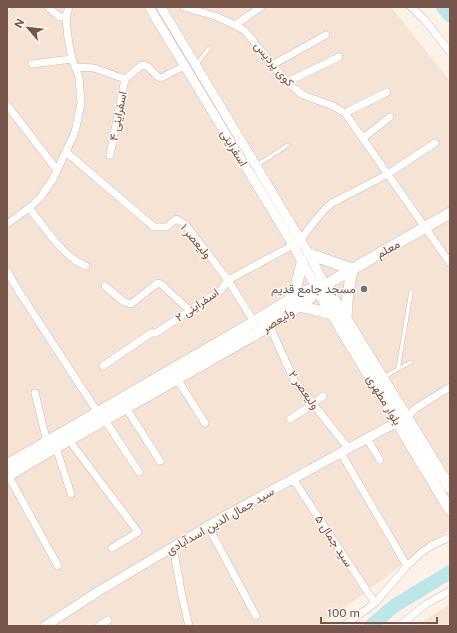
<svg xmlns="http://www.w3.org/2000/svg" width="457" height="633" font-family="'Public Sans',Vazirmatn,sans-serif">
<rect width="100%" height="100%" fill="#fdf2e8"/>
<path fill="#f5e3d6" d="M7,7H391L450,81V404L448,406L450,408V529L320,626H7Z
M450,604V626H424L422,622Z"/>
<g fill="none" stroke-linecap="round" stroke-linejoin="round">
<path stroke="#bbe7e8" stroke-width="14" d="M443,7L450,16
M371,626L394,606L450,572"/>
<g stroke="#d2bbb0" stroke-width="4.5">
<path id="service" d="M197,64L209,48
M257,165L288,145
M398,369L411,362
M384,377L398,369L411,292"/>
</g>
<g stroke="#d2bbb0" stroke-width="8">
<path id="minor" d="M48,7L58,16L66,18
M184,7L215,16L235,25L245,31L287,82L303,95L333,106L345,113L450,263
M411,7L424,19L450,52
M7,8L8,7
M235,25L261,7
M32,64L72,59
M272,65L326,35
M75,67L94,68L125,79
M287,82L339,57
M7,105L57,170
M345,113L387,92
M363,138L390,117
M66,152L154,227H167L176,219L185,224L228,280L254,322
M110,155L125,79L142,65C151,65 153,76 161,78L184,66
M29,208C43,225 65,259 86,266
M7,224L29,208L40,198L53,179L75,132L81,103L79,77L72,59L68,38L66,18L69,7
M300,240C311,227 319,213 332,203L388,174L435,143
M7,271L18,290L98,413
M105,286L124,302L131,304L155,285L158,283L161,284L189,310
M269,325L294,380L349,449
M103,366L151,333H156L221,290L228,280L293,245
M177,379L205,423
M35,393L47,442
M126,408L160,461
M407,417L416,408L450,387
M290,419L313,404L323,396
M105,420L139,472
M367,439L380,460
M69,440L138,532L112,548
M56,447L71,494
M341,453L407,566
M8,475L58,566
M293,479L375,603
M208,526L256,616
M173,547L182,596L189,626
M99,626L108,620
M344,626L375,603L407,566L421,553L432,545L450,537
M399,626L426,604L450,591"/>
</g>
<g stroke="#d2bbb0" stroke-width="10">
<path id="tertiary" d="M149,7L293,245L317,289
M161,7L309,254L325,285
M45,626L99,591L225,516L397,422"/>
</g>
<g stroke="#d5baad" stroke-width="12">
<path id="secondary" d="M309,254L352,269
M325,285L450,488
M317,289L450,510
M290,299L295,290L302,263
M299,306L331,314
M346,318L347,302L352,269
M7,465L254,322L302,292L317,289L325,285L450,213
M7,476L51,450L177,379L259,332L307,301L317,289"/>
</g>
<use href="#service" stroke="#fff" stroke-width="3.5"/>
<use href="#minor" stroke="#fff" stroke-width="7"/>
<use href="#tertiary" stroke="#fff" stroke-width="9"/>
<use href="#secondary" stroke="#fff" stroke-width="11"/>
</g>
<circle fill="#6b7280" stroke="#fff7ef" stroke-width="1.5" cx="364" cy="289" r="4"/>
<g text-anchor="middle" stroke-width="3" stroke-linejoin="round" paint-order="stroke">
<g font-size="12" fill="#78554b" stroke="#fff7ef">
<text transform="translate(274 64) rotate(50)" y="4">کوی پردیس</text>
<text transform="translate(118 116) rotate(-79)" y="4">اسفراینی ۴</text>
<text transform="translate(234 148) rotate(59)" y="4">اسفراینی</text>
<text transform="translate(196 241) rotate(50)" y="4">ولیعصر ۱</text>
<text transform="translate(388 249) rotate(-29)" y="4">معلم</text>
<text transform="translate(197 305) rotate(-34)" y="4">اسفراینی ۲</text>
<text transform="translate(278 320) rotate(-32)" y="4">ولیعصر</text>
<text transform="translate(304 390) rotate(55)" y="4">ولیعصر ۲</text>
<text transform="translate(384 400) rotate(59)" y="4">بلوار مطهری</text>
<text transform="translate(220 521) rotate(-30)" y="4">سید جمال الدین اسدآبادی</text>
<text transform="translate(334 541) rotate(57)" y="4">سید جمال ۵</text>
</g>
<g font-size="12" fill="#5b616d" stroke="#fff7ef" text-anchor="end">
<text x="356" y="293">مسجد جامع قدیم</text>
</g>
</g>
<rect width="457" height="633" fill="none" stroke="#78554b" stroke-width="16"/>
<g transform="translate(28 28) rotate(298)" stroke="#fff7ef" stroke-width="3" paint-order="stroke">
<path d="M0-3L7 15L0 10L-7 15Z" fill="#78554b"/>
<text y="-6" font-size="11" font-weight="bold" text-anchor="middle" fill="#78554b">N</text>
</g>
<path d="M321 617v6h116v-6" fill="none" stroke="#78554b" stroke-width="2"/>
<text x="327" y="617" font-size="12" fill="#78554b" stroke="#fff7ef" stroke-width="3" paint-order="stroke">100 m</text>
</svg>
